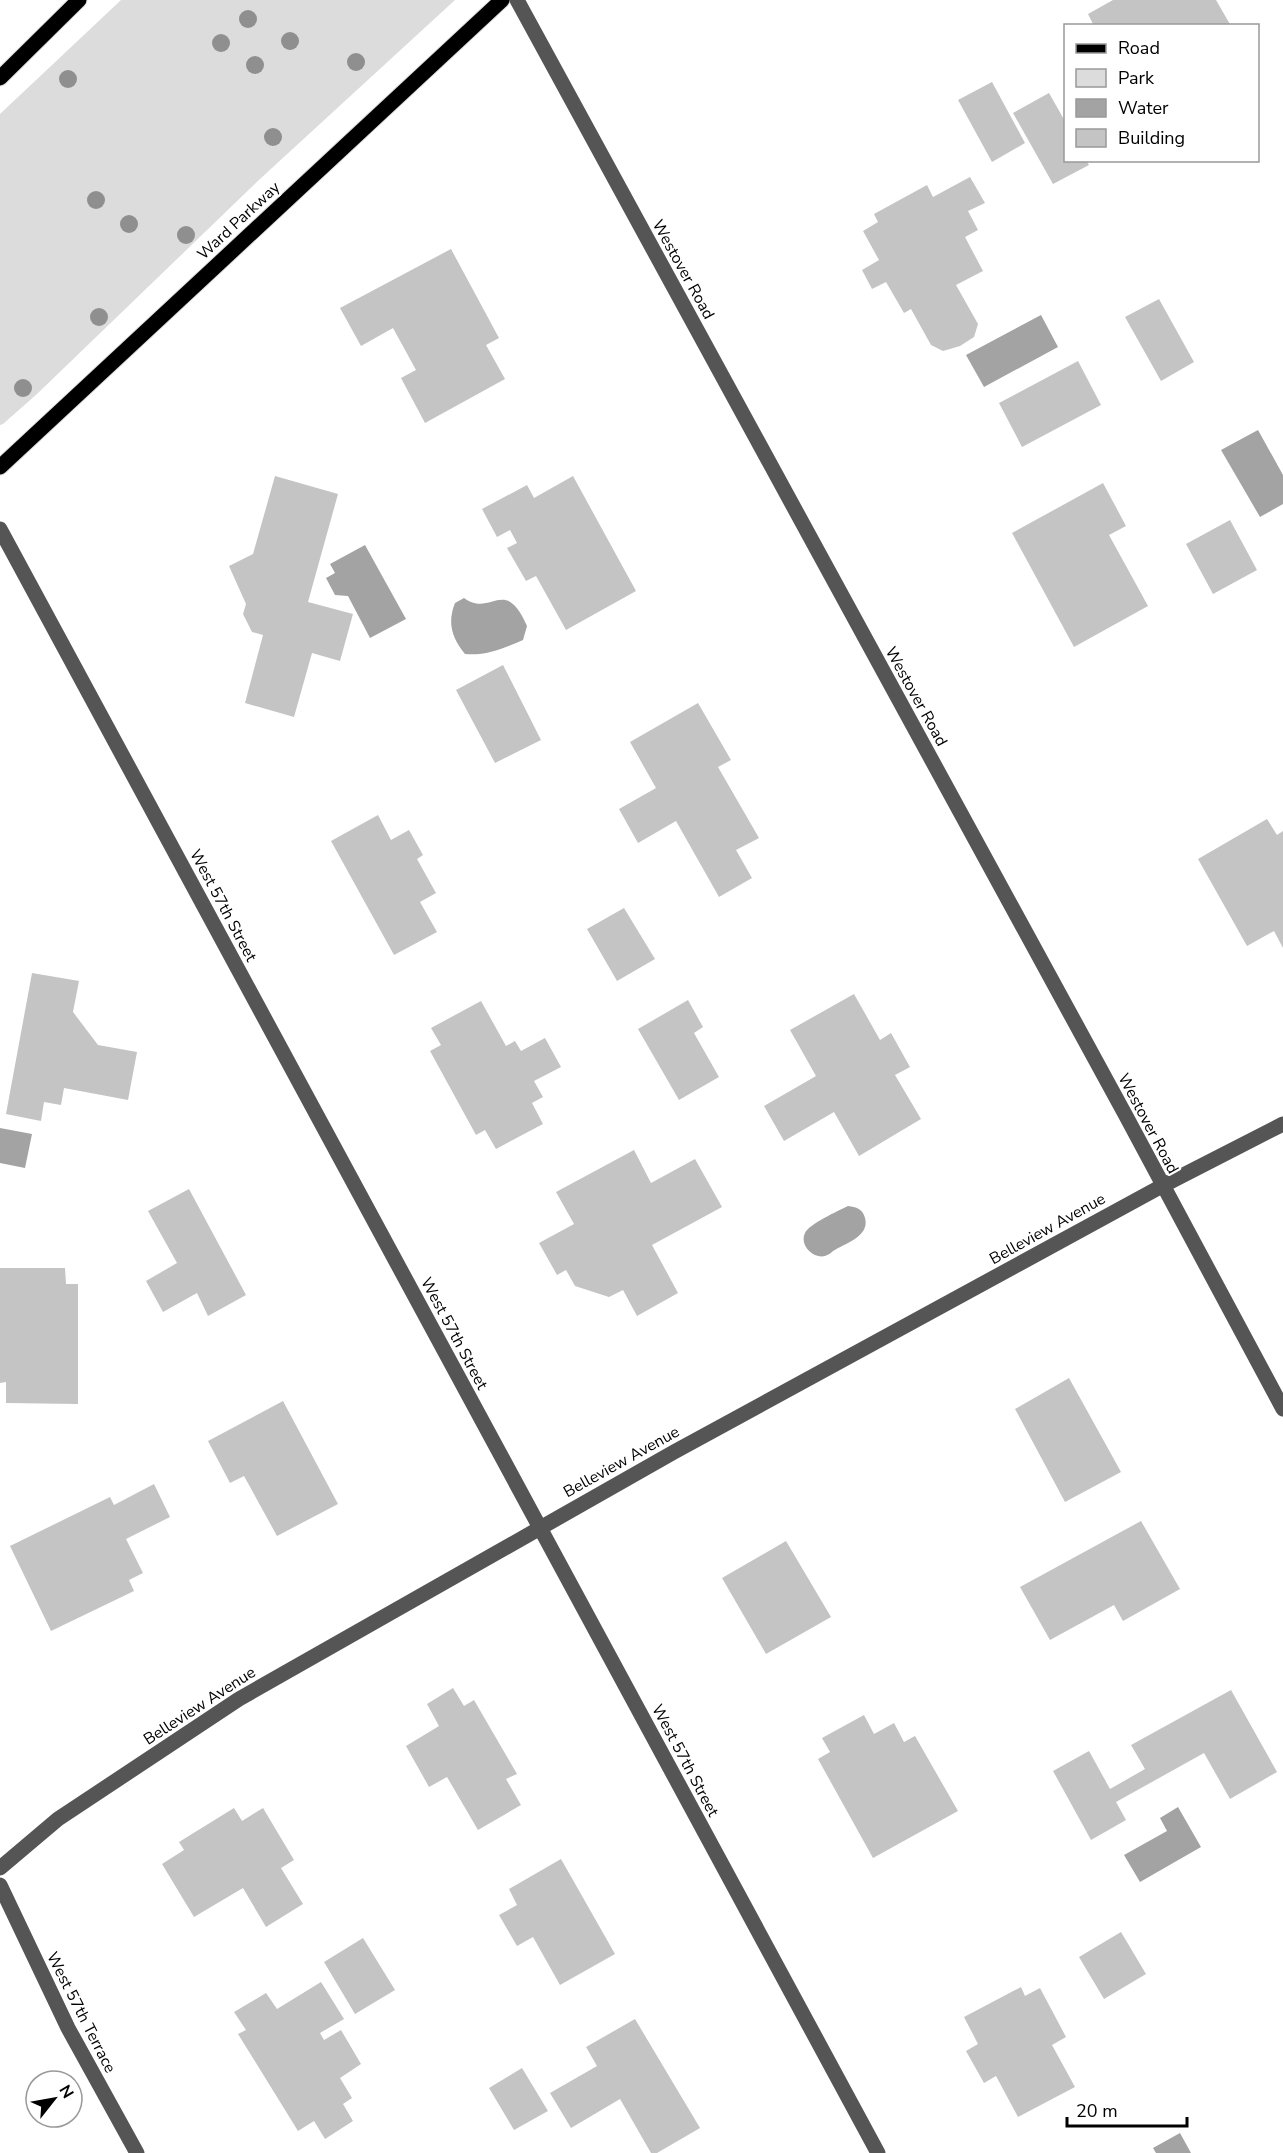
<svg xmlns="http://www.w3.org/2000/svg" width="1283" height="2153" font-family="'Nunito Sans',sans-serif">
<rect width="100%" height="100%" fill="#fff"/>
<path fill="#dcdcdc" d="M121,0H455L260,179L37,394L3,424L0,425V114Z"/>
<path fill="#a3a3a3" d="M1041,315L1058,347L984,387L966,355Z
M1258,430L1283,475V504L1260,517L1221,450Z
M365,545L406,619L370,638L348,596L335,595L326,578L335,573L330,564Z
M464,598C491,618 505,575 527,626L523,640C504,648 486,656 465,654C452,638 447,623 455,603Z
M0,1128L32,1134L25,1168L0,1163Z
M848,1206C856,1207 863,1209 865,1218C870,1236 846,1243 833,1251C831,1253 828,1255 825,1256C813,1259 799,1245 805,1233C809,1224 838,1211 848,1206Z
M1178,1807L1201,1847L1140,1882L1124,1855L1167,1831L1160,1818Z
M1180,2133L1191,2153H1156L1153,2148Z"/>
<path fill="#c4c4c4" d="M1113,0H1216L1231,26H1094L1088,14Z
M992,82L1025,143L992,162L958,100Z
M1049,93L1066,123V160H1086L1089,165L1053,184L1013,113Z
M970,177L985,203L968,211L978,230L965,237L983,271L956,285L978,324L974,337L960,346L943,351L931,345L911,309L904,313L886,282L872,289L862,270L879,260L863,231L878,222L874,214L927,185L933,197Z
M451,249L499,338L486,345L505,379L425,423L401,378L416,370L393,328L361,346L340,308Z
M1159,299L1194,362L1161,381L1125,317Z
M1078,361L1101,405L1022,447L999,403Z
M275,476L338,494L308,602L353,614L340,661L312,653L294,717L245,703L263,635L252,632L243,614L246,604L229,566L253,554Z
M573,476L636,591L566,630L536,576L526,581L507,548L517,543L510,530L497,537L482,509L527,485L534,498Z
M1103,483L1126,526L1109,535L1148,606L1074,647L1012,533Z
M1230,520L1257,570L1213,594L1186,544Z
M503,665L541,740L495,763L456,690Z
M698,703L731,760L718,767L759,838L736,850L752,878L719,897L676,821L638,843L619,809L656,788L630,742Z
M378,815L391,840L409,830L423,855L417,859L436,893L420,902L437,932L394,955L331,841Z
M1267,819L1277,835L1283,831V948L1274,931L1247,946L1198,859Z
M624,908L655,959L617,981L587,929Z
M32,973L79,981L73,1012L98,1045L137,1052L128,1100L64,1088L61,1105L44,1102L41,1121L6,1114Z
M854,994L880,1040L891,1033L910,1067L895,1075L921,1119L859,1156L834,1112L784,1141L764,1106L816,1076L790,1030Z
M688,1000L703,1027L694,1033L719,1077L679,1100L638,1029Z
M481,1001L506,1046L515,1041L521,1051L545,1038L561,1067L534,1081L543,1097L532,1103L543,1124L496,1149L485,1130L476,1135L430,1051L441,1045L431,1028Z
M634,1150L651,1183L695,1159L722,1207L652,1245L678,1293L637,1316L623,1290L609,1297L575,1286L566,1270L557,1275L539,1243L574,1224L556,1192Z
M189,1189L246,1295L208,1316L197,1293L163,1312L146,1281L177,1263L148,1211Z
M0,1268H65L66,1284H78V1404L6,1403V1382L0,1383Z
M1069,1378L1121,1472L1065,1502L1015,1409Z
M283,1401L338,1504L277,1536L244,1476L230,1483L208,1441Z
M154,1484L170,1517L126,1539L143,1573L129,1580L134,1591L51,1631L10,1546L110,1497L114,1505Z
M1141,1521L1180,1589L1123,1621L1114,1605L1050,1640L1020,1587Z
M786,1541L831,1617L766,1654L722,1578Z
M453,1688L464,1706L474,1700L517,1774L506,1779L521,1805L478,1830L447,1777L429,1787L406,1746L439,1726L427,1704Z
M1231,1690L1277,1772L1230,1799L1204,1753L1116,1802L1126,1820L1091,1840L1053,1771L1089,1751L1110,1789L1145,1769L1131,1745Z
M864,1715L874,1734L894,1723L904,1742L915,1736L958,1811L873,1858L818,1759L830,1752L822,1738Z
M234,1808L242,1821L263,1808L294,1860L281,1868L303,1904L266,1927L243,1888L194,1917L162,1864L184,1850L179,1842Z
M561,1859L615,1954L560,1985L533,1937L517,1946L499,1915L517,1905L509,1889Z
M1121,1932L1146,1974L1104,1999L1079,1957Z
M363,1938L395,1990L355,2014L324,1962Z
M321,1982L344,2019L320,2033L324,2040L341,2030L361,2064L340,2078L352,2098L343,2104L353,2121L325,2139L314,2121L298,2131L238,2034L246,2030L234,2012L266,1993L277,2009Z
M1021,1987L1025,1996L1040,1988L1066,2037L1052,2045L1075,2087L1018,2117L996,2076L984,2083L966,2051L978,2044L964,2017Z
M635,2019L700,2128L657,2153H651L620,2099L571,2128L550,2093L597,2066L586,2047Z
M522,2068L548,2111L514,2130L489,2088Z"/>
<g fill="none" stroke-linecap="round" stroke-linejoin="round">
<g stroke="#dbdbdb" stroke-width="17">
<path id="major" d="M0,78L79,0
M0,467L502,0"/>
</g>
<path stroke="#555" stroke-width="15" d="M517,0L1126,1116L1283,1409
M0,529L878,2153
M0,1868L58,1819L239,1699L674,1452L1162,1186L1283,1124
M0,1885L68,2028L137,2153"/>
<use href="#major" stroke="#000" stroke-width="15"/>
</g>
<g fill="#8f8f8f">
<circle cx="248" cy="19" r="9"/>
<circle cx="290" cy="41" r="9"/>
<circle cx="221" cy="43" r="9"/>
<circle cx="356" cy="62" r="9"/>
<circle cx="255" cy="65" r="9"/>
<circle cx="68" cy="79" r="9"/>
<circle cx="273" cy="137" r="9"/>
<circle cx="96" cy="200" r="9"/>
<circle cx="129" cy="224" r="9"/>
<circle cx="186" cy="235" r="9"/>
<circle cx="99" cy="317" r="9"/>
<circle cx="23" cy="388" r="9"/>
</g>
<g text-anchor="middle" stroke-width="4.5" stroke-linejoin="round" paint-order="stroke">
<g font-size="16" fill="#000" stroke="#fff">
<text transform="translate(238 220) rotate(-43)" y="6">Ward Parkway</text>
<text transform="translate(684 269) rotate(61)" y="6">Westover Road</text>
<text transform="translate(917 696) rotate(61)" y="6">Westover Road</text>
<text transform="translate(224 905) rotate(62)" y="6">West 57th Street</text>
<text transform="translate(1149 1123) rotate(62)" y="6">Westover Road</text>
<text transform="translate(1047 1228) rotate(-29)" y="6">Belleview Avenue</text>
<text transform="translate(455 1333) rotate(62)" y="6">West 57th Street</text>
<text transform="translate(621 1461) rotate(-29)" y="6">Belleview Avenue</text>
<text transform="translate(199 1705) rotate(-33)" y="6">Belleview Avenue</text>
<text transform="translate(686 1760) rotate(62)" y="6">West 57th Street</text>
<text transform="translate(82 2012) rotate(63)" y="6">West 57th Terrace</text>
</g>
</g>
<rect x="1064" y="24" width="195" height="138" fill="#ffffff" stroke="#999999" stroke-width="1.5"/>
<rect x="1076" y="44" width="30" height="9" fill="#000000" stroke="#999999" stroke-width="1.5"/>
<text x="1118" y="54" font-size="18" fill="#000000">Road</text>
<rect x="1076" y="69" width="30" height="18" fill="#dcdcdc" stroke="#999999" stroke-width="1.5"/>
<text x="1118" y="84" font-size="18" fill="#000000">Park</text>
<rect x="1076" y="99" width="30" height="18" fill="#a3a3a3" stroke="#999999" stroke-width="1.5"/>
<text x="1118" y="114" font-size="18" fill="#000000">Water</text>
<rect x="1076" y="129" width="30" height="18" fill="#c4c4c4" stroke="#999999" stroke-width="1.5"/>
<text x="1118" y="144" font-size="18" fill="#000000">Building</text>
<g transform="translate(54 2099) rotate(59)"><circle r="28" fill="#ffffff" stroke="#999999" stroke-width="1.5"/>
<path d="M0-4.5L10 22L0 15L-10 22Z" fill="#000000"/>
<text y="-9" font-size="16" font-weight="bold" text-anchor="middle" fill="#000000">N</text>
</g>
<path d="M1067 2117v9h120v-9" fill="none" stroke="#000000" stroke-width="3"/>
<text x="1076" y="2117" font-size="18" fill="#000000" stroke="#ffffff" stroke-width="4.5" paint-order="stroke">20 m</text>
</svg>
